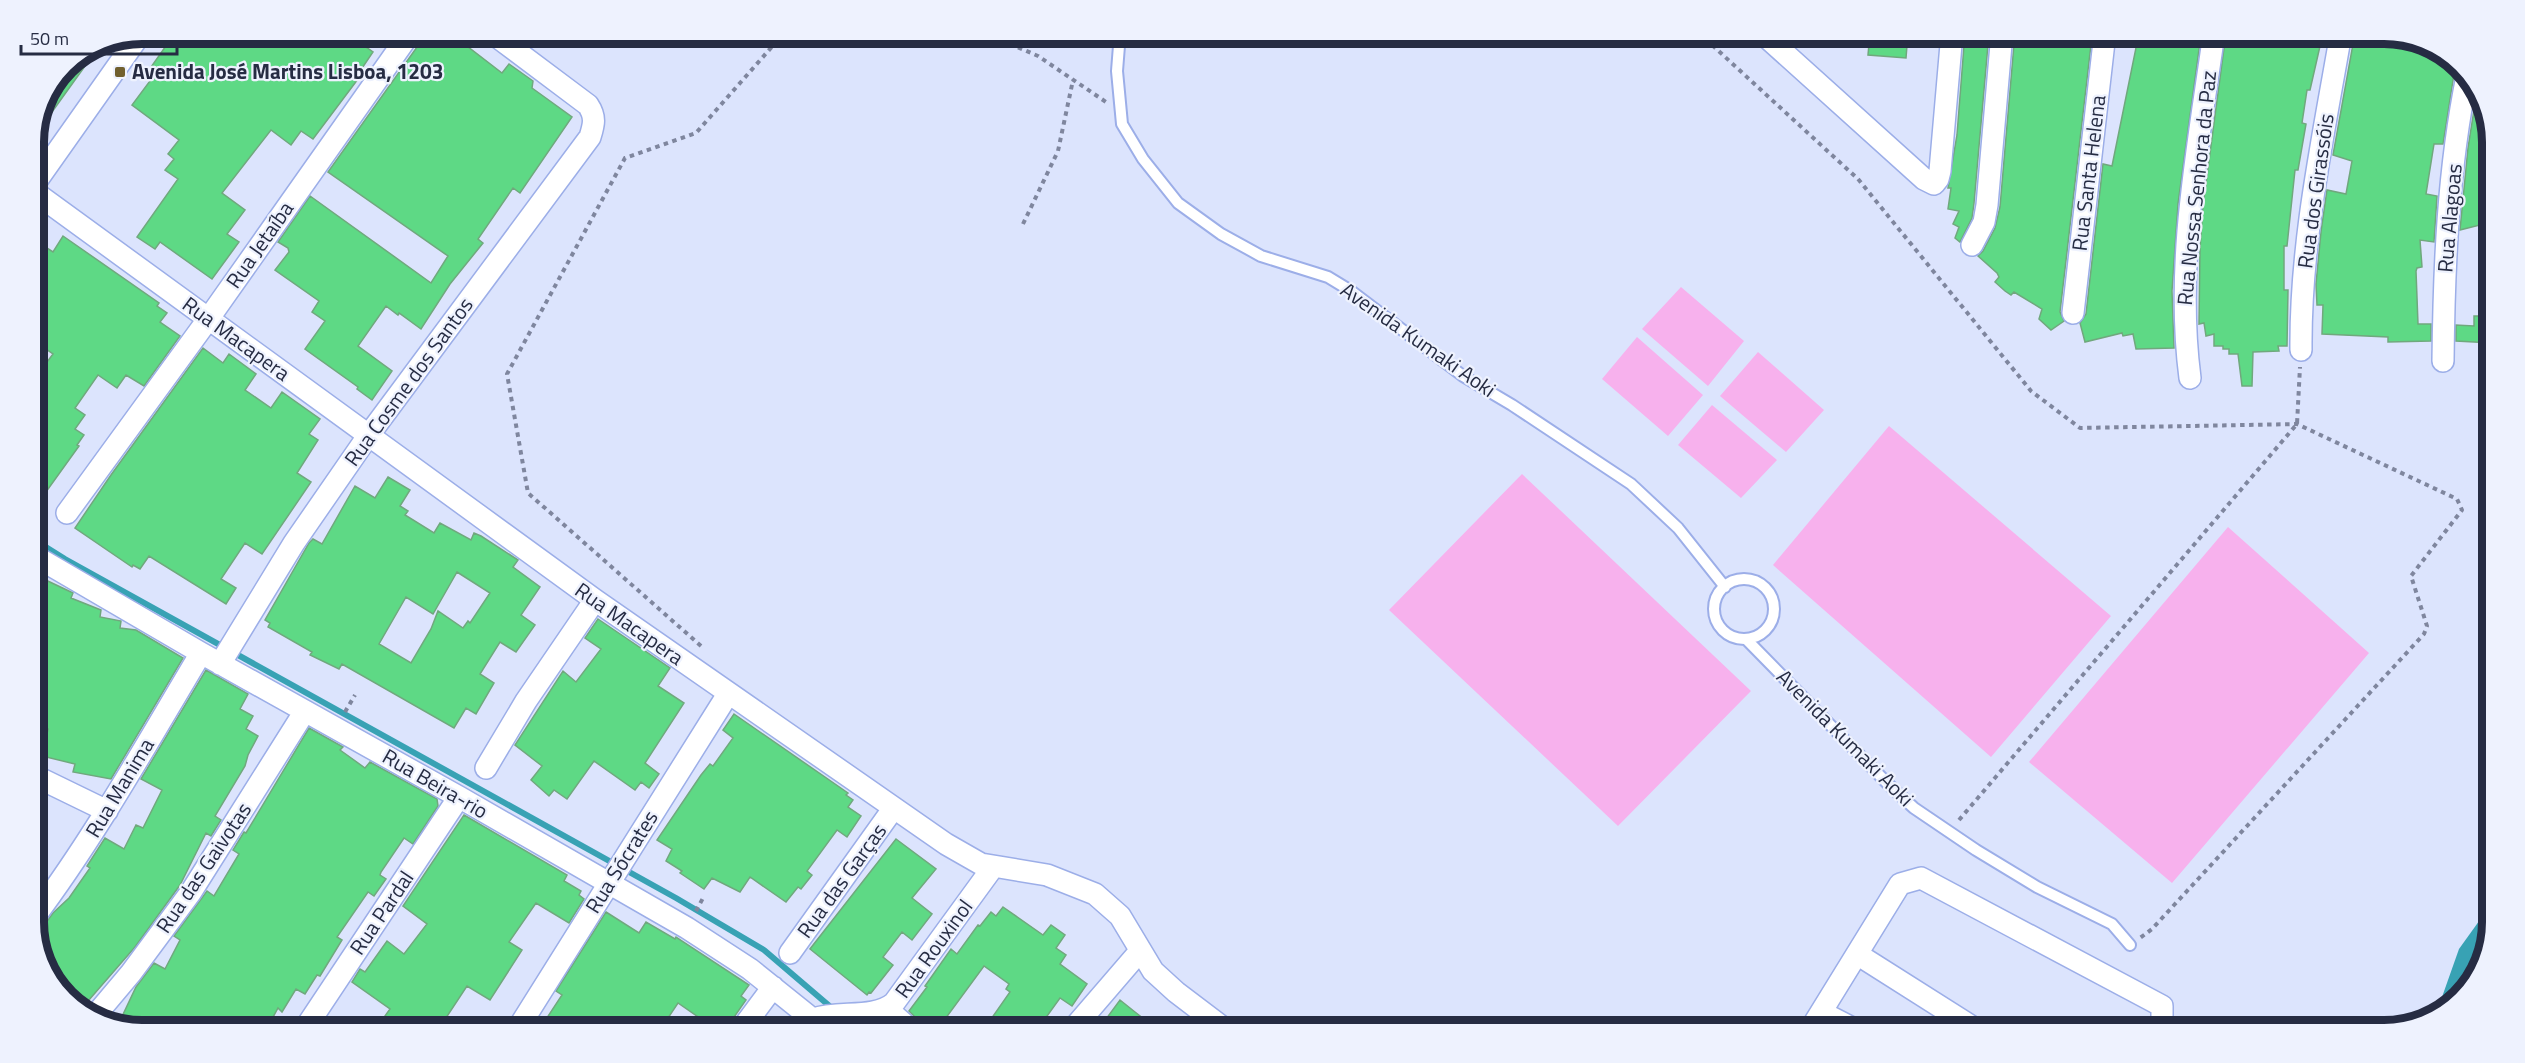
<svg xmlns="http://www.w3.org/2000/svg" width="2525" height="1063" font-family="'Titillium Web',sans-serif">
<rect width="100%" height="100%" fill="#dce4fd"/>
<path fill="#f7b1ed" d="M1681,287L1744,341L1708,386L1642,329Z
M1637,337L1703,395L1668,436L1602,379Z
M1758,352L1824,410L1786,452L1720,396Z
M1712,405L1777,460L1741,498L1678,445Z
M1889,426L2111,616L1991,757L1773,565Z
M1522,474L1751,691L1618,826L1389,610Z
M2228,527L2369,653L2172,883L2029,762Z"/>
<path fill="#38a2b4" d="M2492,903V922L2484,963L2444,1012L2436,1014L2459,949Z"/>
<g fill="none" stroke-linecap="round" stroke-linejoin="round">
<path stroke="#38a2b4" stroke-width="6" d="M33,539L65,559L676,898L764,950L833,1009
M845,1020L856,1030"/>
</g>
<path fill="#5ed985" stroke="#70a87d" stroke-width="1.5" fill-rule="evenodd" d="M175,33H346L373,52L356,77L358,79L313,139L301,131L291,145L271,130L222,193L245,210L227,234L239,242L212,279L160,242L155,249L137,237L178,179L165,170L174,159L168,154L179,140L132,105L150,81L144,77Z
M427,33H476L467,46L502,73L509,64L533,81L532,88L572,117L520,193L513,188L478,239L483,243L450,284L421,329L399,313L398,315L386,306L358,346L392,371L372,400L357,389L358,387L305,349L325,321L312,312L319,301L275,270L289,252L288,248L278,242L310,196L431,283L448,256L328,172Z
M1870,33H1908L1906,58L1868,55Z
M1965,33H1989L1974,203L1972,218L1960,242L1955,238L1959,227L1953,224L1959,211L1948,209L1951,188H1948L1957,135Z
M2015,33L2092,36L2060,312L2064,321L2051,330L2039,319L2042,309L2014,292L2011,295L2005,291L1995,282L1999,277L1997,273L1978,256L1983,251L1995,228L2000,207Z
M2139,33H2175V37L2200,42L2178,204L2172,291L2174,348L2136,349L2133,334L2123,336L2122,333L2085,342L2080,323L2086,314L2103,164L2112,166Z
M2226,33H2323L2310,90H2307L2302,123L2306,124L2298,170H2295L2287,246H2284V290H2288L2287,346H2278L2279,351L2253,352L2252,386H2242L2238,354H2229V349H2223V346H2214V334L2206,336L2204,323L2199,324L2200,249L2203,206Z
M2355,33H2384L2425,41L2457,68L2454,74L2443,144H2434L2426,194L2437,196L2434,242L2420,240L2422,267L2417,268L2416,271L2418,324H2431V341L2388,342V337L2322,334L2323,305H2317L2316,284L2321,232L2327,190L2346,194L2352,161L2333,155Z
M100,41H103L52,112L45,108L65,64Z
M2477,91L2492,134V222L2460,230L2468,148Z
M63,236L159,303L157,306L167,313L160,322L180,336L144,386L126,375L117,388L98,375L75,408L85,415L75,429L84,435L77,445L79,446L33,510V381L53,354L33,340V239L53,252Z
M2474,316H2492V343L2456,341V325L2474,326Z
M203,348L223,363L229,354L256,374L245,390L271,408L282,392L320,419L309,434L318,440L297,473L311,482L262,554L245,543L221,579L236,588L226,604L149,556L140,569L133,565L132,567L75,528L111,475Z
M388,477L410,490L400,506L408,511L405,515L434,533L440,523L471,540L474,533L481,536L518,560L513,567L540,587L521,615L535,625L516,652L500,642L480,674L494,683L476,714L466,708L454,728L342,664L339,669L310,655L312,652L268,627L270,623L265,620L309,543L313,539L322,544L355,486L375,498ZM457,572L490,593L470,623L468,621L463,628L438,611L431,629L411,663L379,644L406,597L433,614Z
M33,574L73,593L71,598L101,610L100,617L121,621L120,628L136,630L183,658L111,779L73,772L75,764L42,756L48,729L33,726Z
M598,619L670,668L658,686L684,703L645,763L659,774L649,788L641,782L635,790L594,761L567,799L554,790L549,796L531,780L542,766L515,745L563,671L576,682L601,649L585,638Z
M206,670L248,694L240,709L253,716L246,729L258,736L248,755L245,766L215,816L221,820L211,836L206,833L180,885L135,947L82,1008L55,987L34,931L43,927L53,913L69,898L90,868L87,866L105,838L124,849L136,825L143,828L162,790L141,779Z
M734,714L848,793L846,795L853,800L848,807L861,816L847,837L837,830L807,871L812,875L801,889L798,887L786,902L750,877L740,892L712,878L704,889L680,873L682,871L666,861L672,849L657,840L701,775L710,764L713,766L733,738L723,730Z
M309,728L343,747L340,750L365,768L370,762L437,799L438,806L413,844L404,838L381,872L380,875L386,879L374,896L368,892L337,937L342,940L320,976L317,975L305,994L296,989L282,1012L278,1008L266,1030H141L118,1025L136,987L154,963L165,969L180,940L174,936L207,891L214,896L239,854L233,850L244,832L246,833Z
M464,815L567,875L564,881L581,891L579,895L584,899L569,923L536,903L509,942L522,950L490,1000L467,986L438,1030H375L390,1009L352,982L360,969L365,972L387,941L404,954L427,924L403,906Z
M896,839L936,869L912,898L932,914L912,940L902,932L883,957L893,965L871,993L869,992L867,995L810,949Z
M1003,907L1043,935L1051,925L1065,935L1056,948L1066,955L1060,964L1087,984L1072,1006L1060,998L1037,1030H999L989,1022L1010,992L1006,989L1009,984L984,966L937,1030H928L909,1011L927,987L925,986L951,949L957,954L978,925L980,926L991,912L996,916Z
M606,912L639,933L646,922L675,939L676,937L749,985L741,996L746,1000L725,1030H717L678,1003L660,1030H539L562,995L556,991Z
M1120,1000L1135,1012L1158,1030H1098Z"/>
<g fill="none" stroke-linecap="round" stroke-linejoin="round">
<g stroke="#9caee8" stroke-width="14">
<path id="service" d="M1120,33L1117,71L1122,124L1143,159L1178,203L1221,234L1261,256L1328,277L1351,291L1463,376L1512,405L1631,484L1678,528L1725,587
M1714 609a30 30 0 1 1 60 0a30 30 0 1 1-60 0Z
M1746,639L1888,784L1914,808L1976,850L2037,887L2112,924L2130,945"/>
</g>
<g stroke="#9caee8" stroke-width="24">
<path id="minor" d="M1762,33L1924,179L1934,184L1938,179L1940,171L1952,33
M33,186L141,33
M33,191L595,600L946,844L981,864L1047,875L1095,894L1120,916L1153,971L1176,992L1226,1030
M1972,245L1984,222L1987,205L2002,33
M2073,313L2105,33
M2301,350C2300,243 2323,138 2341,33
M2443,361C2444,266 2448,169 2467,76
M2190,378C2175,263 2198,147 2214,33
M67,513L209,318L410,33
M33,555L201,653L459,797L687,928L750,969L826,1030
M220,664L294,543L368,436L590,137C594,124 596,117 588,105L492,33
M486,768L526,701L595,600
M33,775L107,811
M33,919C96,835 147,743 201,653
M790,953L893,809
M1857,954L1977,1030
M887,1009L911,1030
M1821,1012L1856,1030
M94,1017L131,973L191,892L305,711
M814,1019C839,1010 873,1020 894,1003L993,867
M304,1030L459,797
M517,1030L728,694
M741,1030L773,987
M1072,1030L1140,951
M1810,1030L1900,884L1921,878L2162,1006V1030"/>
</g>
<path stroke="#7f869e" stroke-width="4" stroke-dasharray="4.5 4.5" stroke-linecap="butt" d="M985,33L1038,56L1106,102
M1699,33L1858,179L2031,391L2080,428L2297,424L2457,499L2462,510L2411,576L2427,626L2424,634L2152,929L2140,938
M1023,224L1058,151L1073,80
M701,646L528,493L507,374L625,158L696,133L784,33
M345,712L355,695
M1959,820L2297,424L2300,367
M696,911L703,898"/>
<use href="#service" stroke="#fff" stroke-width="10"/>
<use href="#minor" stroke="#fff" stroke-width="21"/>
</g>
<rect fill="#71602e" stroke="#eef2fe" stroke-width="2" x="114" y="66" width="12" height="12" rx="3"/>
<g text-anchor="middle" stroke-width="4.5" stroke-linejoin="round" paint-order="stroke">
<g font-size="21" font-weight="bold" fill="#262c43" stroke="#eef2fe" text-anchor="start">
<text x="132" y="79">Avenida José Martins Lisboa, 1203</text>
</g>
<g font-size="21" fill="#262c43" stroke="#eef2fe">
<text transform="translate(2089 173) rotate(-83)" y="7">Rua Santa Helena</text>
<text transform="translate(2197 188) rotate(-84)" y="7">Rua Nossa Senhora da Paz</text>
<text transform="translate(2316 191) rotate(-82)" y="7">Rua dos Girassóis</text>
<text transform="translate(2450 218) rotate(-85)" y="7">Rua Alagoas</text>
<text transform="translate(260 245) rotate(-55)" y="7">Rua Jetaíba</text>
<text transform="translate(236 339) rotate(36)" y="7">Rua Macapera</text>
<text transform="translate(1418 340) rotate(35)" y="7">Avenida Kumaki Aoki</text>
<text transform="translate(409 382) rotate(-54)" y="7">Rua Cosme dos Santos</text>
<text transform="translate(629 624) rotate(35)" y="7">Rua Macapera</text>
<text transform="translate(1845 738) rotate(45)" y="7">Avenida Kumaki Aoki</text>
<text transform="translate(435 784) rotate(30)" y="7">Rua Beira-rio</text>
<text transform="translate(120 788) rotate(-59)" y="7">Rua Manima</text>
<text transform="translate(622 862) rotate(-58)" y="7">Rua Sócrates</text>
<text transform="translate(204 868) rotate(-56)" y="7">Rua das Gaivotas</text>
<text transform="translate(842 881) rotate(-54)" y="7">Rua das Garças</text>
<text transform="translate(382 913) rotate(-56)" y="7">Rua Pardal</text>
<text transform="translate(934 949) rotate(-54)" y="7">Rua Rouxinol</text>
</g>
</g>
<path d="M0 0H2525V1063H0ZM142 44H2384A98 98 0 0 1 2482 142V922A98 98 0 0 1 2384 1020H142A98 98 0 0 1 44 922V142A98 98 0 0 1 142 44Z" fill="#eef2fe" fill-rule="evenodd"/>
<path fill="none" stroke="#262c43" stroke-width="8" d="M142 44H2384A98 98 0 0 1 2482 142V922A98 98 0 0 1 2384 1020H142A98 98 0 0 1 44 922V142A98 98 0 0 1 142 44Z"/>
<path d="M21 45v9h156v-9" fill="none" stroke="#262c43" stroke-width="3"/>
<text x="30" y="45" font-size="18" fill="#262c43" stroke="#eef2fe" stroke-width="4.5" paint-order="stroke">50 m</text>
</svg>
